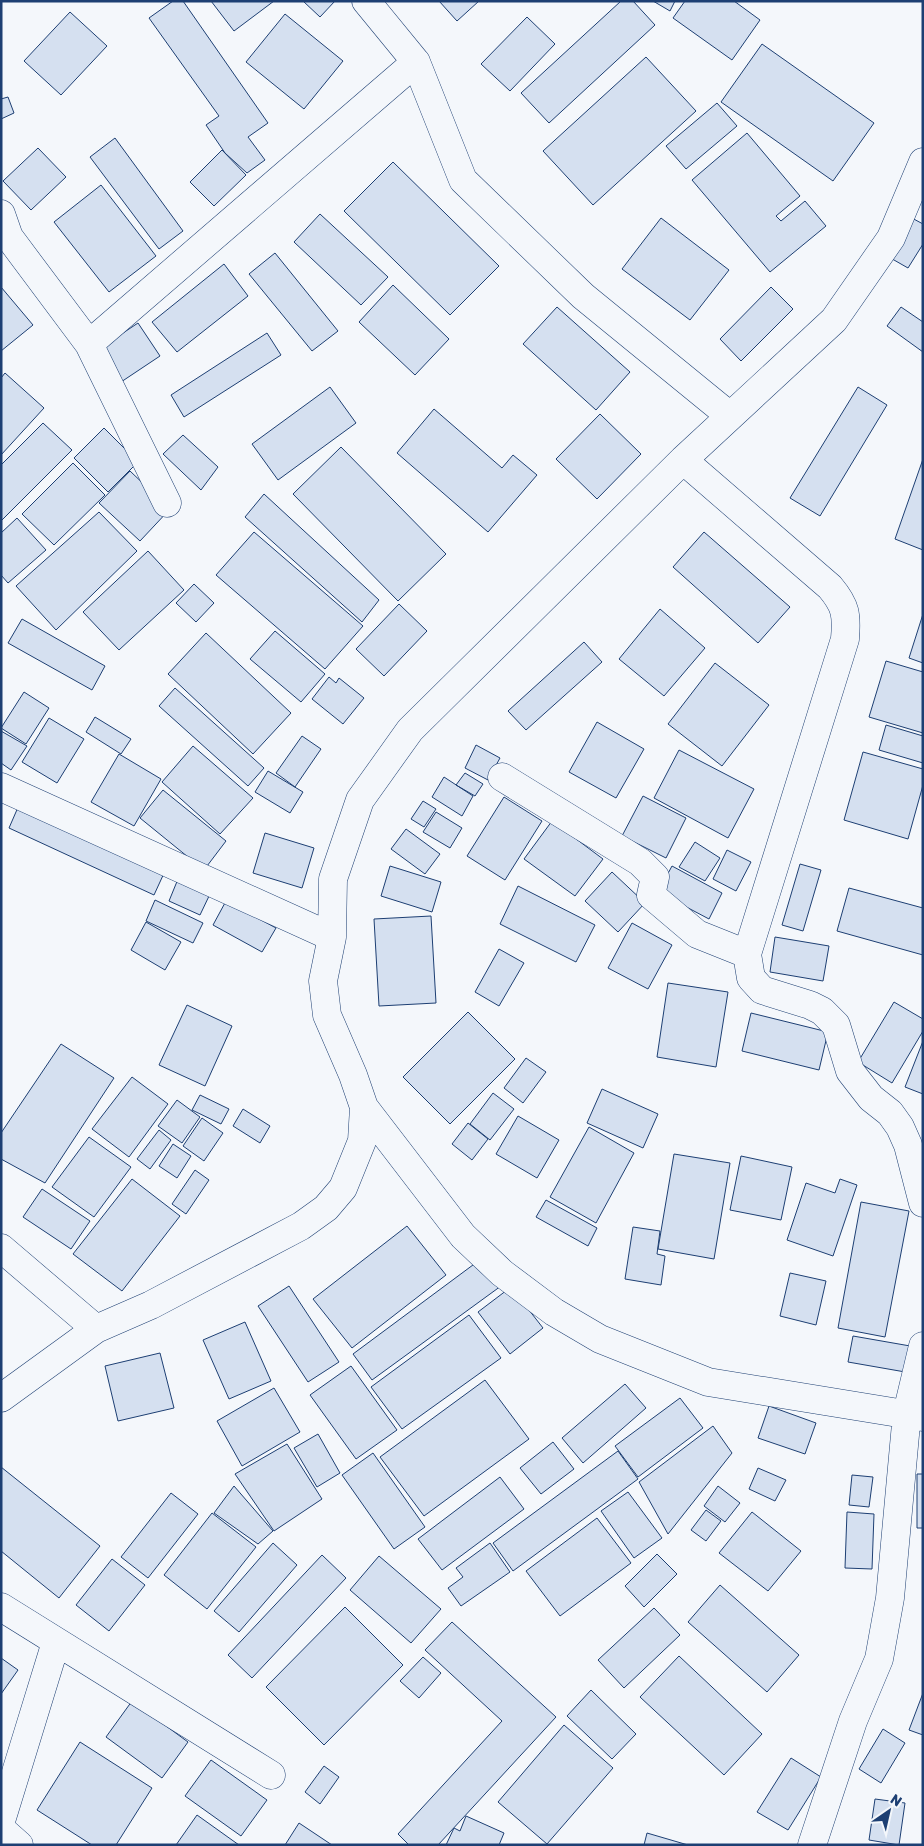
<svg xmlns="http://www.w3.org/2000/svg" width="924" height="1846" font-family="Rubik,sans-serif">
<rect width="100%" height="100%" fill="#f4f7fb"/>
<path fill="#d5e0f0" stroke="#1d3f73" d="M173,1H183L268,123L248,137L265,160L247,173L225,153L206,125L219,116L149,18Z
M211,1H274L234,31Z
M303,1H335L320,17Z
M439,1H479L457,21Z
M621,1H633L655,25L549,123L521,93Z
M653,1H675L670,11Z
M685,1H734L760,20L732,60L673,18Z
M70,12L107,46L61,95L24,61Z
M285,14L343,61L304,109L246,62Z
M527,17L555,44L510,91L481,64Z
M762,44L874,123L833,181L721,102Z
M646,57L696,111L593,205L543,151Z
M8,97L14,113L1,119V99Z
M717,103L737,126L686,169L666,146Z
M747,133L800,196L776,216L781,221L805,201L826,226L770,272L692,180Z
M115,138L183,231L159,249L90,157Z
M38,148L66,177L31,210L3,181Z
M222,150L246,175L214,206L190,182Z
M393,162L499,266L450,315L344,211Z
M101,185L156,256L109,292L54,222Z
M320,214L388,277L361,305L294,242Z
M910,217L923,224V244L908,268L887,256Z
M661,218L729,270L690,320L622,269Z
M275,253L338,331L312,351L249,274Z
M224,264L248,296L177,352L152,322Z
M393,285L449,339L415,375L359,322Z
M1,287L33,325L1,351Z
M771,287L793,309L741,361L720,339Z
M557,307L630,372L596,410L523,344Z
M901,307L923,322V352L887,326Z
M138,323L160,356L118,384L96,351Z
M267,333L281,355L184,417L171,395Z
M5,373L44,408L1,455V378Z
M330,387L356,423L278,480L252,444Z
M858,387L887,405L820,516L790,498Z
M434,409L502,468L513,455L537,475L488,532L397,453Z
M600,414L641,454L597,499L556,459Z
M43,423L72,450L1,521V465Z
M104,428L138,462L108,492L74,458Z
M183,435L218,467L201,490L163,454Z
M341,447L446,554L398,601L293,494Z
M923,459V550L895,539Z
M73,463L105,495L54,545L22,514Z
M130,471L170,509L140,541L99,503Z
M264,494L379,600L362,622L245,517Z
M99,512L137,551L56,630L16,586Z
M17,518L46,550L8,583L1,575V533Z
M254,532L363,626L325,669L216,575Z
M704,532L790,607L758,643L673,567Z
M148,551L184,590L119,650L83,612Z
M194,584L214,603L196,622L176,603Z
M399,604L427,631L384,676L356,649Z
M660,609L705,648L664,696L619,659Z
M923,614V663L909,658Z
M22,619L105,666L92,690L8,643Z
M275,631L325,674L301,702L250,659Z
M206,633L291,713L253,754L168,674Z
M584,642L602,662L526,730L508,711Z
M886,661L923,672V733L869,717Z
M715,663L769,705L722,766L668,724Z
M329,677L336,683L339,678L364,698L343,724L312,699Z
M175,688L264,768L248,786L159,706Z
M24,692L49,708L26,744L1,728Z
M95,717L131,739L121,754L86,732Z
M49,718L84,739L57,783L22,762Z
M597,722L644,749L616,798L569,772Z
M886,725L923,736V763L879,750Z
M1,731L27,746L11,770L1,763Z
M302,736L321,749L295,787L276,773Z
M476,745L500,758L488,780L465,768Z
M193,746L253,798L220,834L162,782Z
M679,750L754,789L728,838L654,798Z
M863,752L923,769V785L908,839L844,820Z
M119,754L161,779L134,826L91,802Z
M268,771L303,792L290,813L255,792Z
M465,773L483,784L475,796L456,785Z
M444,777L473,796L462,816L432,797Z
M163,790L226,841L204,870L140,818Z
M643,796L686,818L666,858L622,836Z
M504,797L542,821L505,880L467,856Z
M423,801L436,809L424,827L411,819Z
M19,805L165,871L154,895L9,828Z
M436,812L462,828L450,848L423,832Z
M552,821L603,859L575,896L524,859Z
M406,829L440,854L425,874L391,849Z
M265,833L314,848L302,888L253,873Z
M695,842L720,858L705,881L679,867Z
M727,850L751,862L736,891L713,879Z
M800,864L821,870L803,931L782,925Z
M390,866L441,882L432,912L381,896Z
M672,866L722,893L709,919L658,892Z
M612,872L645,903L618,932L585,901Z
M178,879L210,894L200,915L169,901Z
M518,886L595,925L576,962L500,924Z
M849,888L923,908V955L837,931Z
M155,900L203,923L193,943L146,921Z
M226,901L276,928L262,952L213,925Z
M431,916L436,1003L379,1006L374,919Z
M146,922L181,942L165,970L131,950Z
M632,923L672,945L648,989L608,968Z
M775,937L829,946L823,981L770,972Z
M499,949L524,963L499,1006L475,992Z
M668,983L728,992L716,1067L657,1057Z
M894,1002L923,1019V1031L892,1083L858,1062Z
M187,1005L232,1026L205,1086L159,1065Z
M468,1012L515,1059L450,1124L403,1077Z
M751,1013L828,1032L819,1070L742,1051Z
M923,1041V1094L905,1087Z
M61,1044L114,1078L45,1183L1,1159V1133Z
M526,1058L546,1072L523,1103L504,1088Z
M132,1077L168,1104L129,1157L92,1129Z
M602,1089L658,1114L643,1148L587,1123Z
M493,1093L514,1109L490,1140L470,1124Z
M200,1095L229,1109L221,1124L192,1110Z
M177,1100L200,1117L182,1143L158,1126Z
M243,1109L270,1126L260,1143L233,1126Z
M518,1116L559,1140L537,1178L496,1154Z
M202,1118L223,1133L204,1161L183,1146Z
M468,1123L488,1139L472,1160L452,1144Z
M589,1127L634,1153L596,1223L550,1197Z
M159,1130L171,1140L150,1169L137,1159Z
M89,1137L131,1167L94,1217L52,1187Z
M173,1144L191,1156L177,1178L159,1166Z
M674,1154L730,1163L714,1259L658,1249Z
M741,1156L792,1167L781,1220L730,1210Z
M195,1170L209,1180L186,1214L172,1204Z
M132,1179L180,1216L122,1291L73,1254Z
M840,1179L857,1185L833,1256L787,1240L806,1183L835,1193Z
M42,1189L90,1221L71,1249L23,1217Z
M546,1200L597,1228L588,1246L536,1217Z
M861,1202L909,1211L885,1337L838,1328Z
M407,1226L446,1275L352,1348L313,1299Z
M633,1227L660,1231L657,1254L665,1256L661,1285L625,1279Z
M481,1259L501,1286L372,1380L353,1354Z
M790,1273L826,1281L816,1325L780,1316Z
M289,1286L339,1362L308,1382L258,1306Z
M511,1287L543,1328L510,1354L478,1312Z
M469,1315L501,1358L402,1429L371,1387Z
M245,1322L271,1381L229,1399L203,1340Z
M853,1336L916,1347L911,1373L848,1362Z
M160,1353L174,1408L118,1421L105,1366Z
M351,1366L397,1430L356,1459L310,1395Z
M485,1380L529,1439L424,1516L380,1457Z
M625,1384L646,1408L583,1463L562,1438Z
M274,1388L300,1432L242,1466L217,1421Z
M680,1398L703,1428L638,1477L615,1446Z
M769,1406L816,1423L805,1454L758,1438Z
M713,1426L732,1453L668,1534L639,1482Z
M318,1434L340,1473L317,1487L294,1448Z
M553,1442L574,1469L541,1494L520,1468Z
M287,1444L322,1499L274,1531L235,1474Z
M618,1451L638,1479L513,1571L493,1543Z
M373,1453L425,1527L394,1549L342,1475Z
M1,1467L100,1546L59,1598L1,1551Z
M758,1468L786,1480L775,1501L749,1489Z
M917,1474H923V1528H917Z
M852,1475L873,1477L869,1507L849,1505Z
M500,1477L524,1509L442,1570L418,1539Z
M234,1486L273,1531L258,1544L214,1513Z
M718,1486L740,1503L725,1522L704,1506Z
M628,1492L662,1538L634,1558L601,1511Z
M171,1493L198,1514L148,1578L121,1557Z
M706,1510L721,1521L706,1541L691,1530Z
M752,1512L801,1551L768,1591L719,1553Z
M847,1512L874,1514L872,1569L845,1568Z
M212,1513L256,1547L207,1609L164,1575Z
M597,1518L631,1563L560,1616L526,1571Z
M273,1543L297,1565L239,1632L214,1611Z
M490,1543L510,1572L461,1606L448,1588L463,1577L456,1568Z
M657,1554L677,1574L644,1607L625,1586Z
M322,1555L346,1578L252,1678L228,1655Z
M379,1556L441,1609L411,1643L350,1590Z
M112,1559L145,1585L109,1631L76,1605Z
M720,1585L799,1655L767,1692L688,1622Z
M345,1607L403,1665L324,1745L266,1687Z
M654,1608L680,1635L624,1688L598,1660Z
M452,1622L556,1717L438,1845H409L398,1834L502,1721L425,1650Z
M679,1656L762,1734L724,1775L640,1697Z
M423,1657L441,1673L419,1698L400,1681Z
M1,1658L18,1670L1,1694Z
M591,1690L636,1734L612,1759L567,1716Z
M923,1693V1735L909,1730Z
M132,1701L188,1742L162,1778L106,1737Z
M564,1725L613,1768L547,1844L498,1802Z
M883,1729L905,1743L881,1783L859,1769Z
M80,1742L152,1788L116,1845H92L37,1810Z
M791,1758L821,1777L788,1830L757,1812Z
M211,1760L267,1800L241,1836L185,1796Z
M324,1766L339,1777L320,1804L305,1792Z
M875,1799L905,1803L899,1845L869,1840Z
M197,1815L239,1845H176Z
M466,1816L504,1833L499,1845H446L454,1828L460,1831Z
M299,1823L332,1845H285Z
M647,1833L688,1845H644Z"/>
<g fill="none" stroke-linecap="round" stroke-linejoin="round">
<g stroke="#1d3f73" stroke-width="29">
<path id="minor" d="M366,1L416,62L463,180L583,296L730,416
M1,214L9,237L89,344L167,503
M89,344L416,62
M683,460L830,587C846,606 847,615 845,639L747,954L751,978L762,990L810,1005L822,1011L836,1025L850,1071L871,1098L890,1113L900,1127L908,1145L923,1203
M502,777L640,862L655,877L651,895L697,934L747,954
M1,787L332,937
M364,1107L463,1236L502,1273L554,1312L600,1339L708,1382L923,1417
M1,1248L96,1329
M1,1398L96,1329L151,1305L301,1226L326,1208L343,1188L362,1141L364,1107L353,1075L327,1015L323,981L332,937L333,879L360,800L410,730L683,460L834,320L891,238L923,162
M1,1607L271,1775
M1,1821L56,1642
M1,1829L19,1845
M812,1845L853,1721L879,1659L890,1598L907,1413L923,1346"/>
</g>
<use href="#minor" stroke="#f4f7fb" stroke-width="28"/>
</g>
<rect width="924" height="1846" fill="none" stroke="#1d3f73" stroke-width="5"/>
<g transform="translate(889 1811) rotate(34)" stroke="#f4f7fb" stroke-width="4" paint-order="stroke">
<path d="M0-4L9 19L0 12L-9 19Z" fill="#1d3f73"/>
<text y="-8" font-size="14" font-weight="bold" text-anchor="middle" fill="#1d3f73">N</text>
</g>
</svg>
